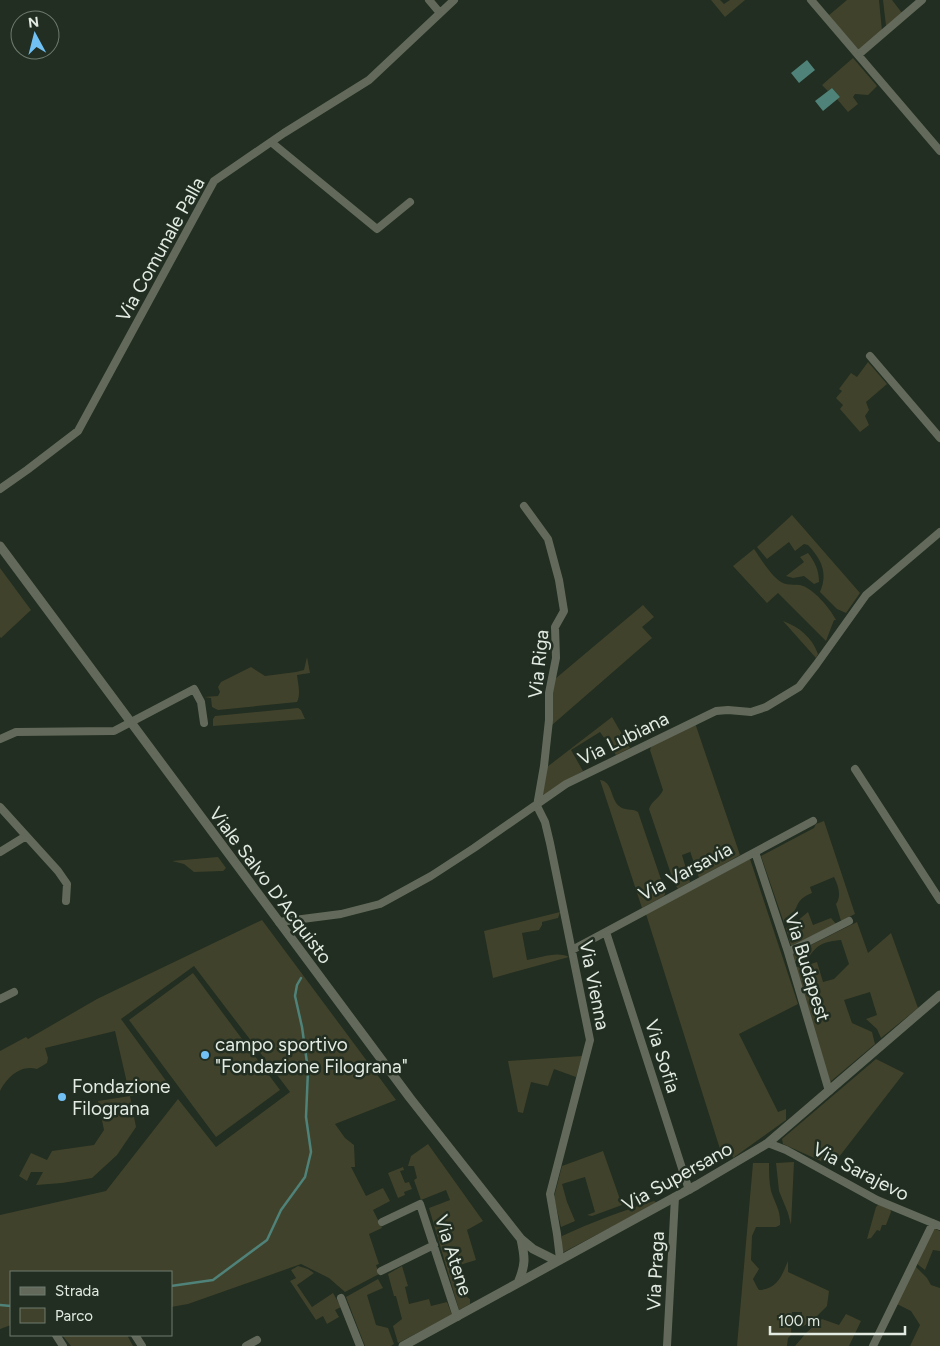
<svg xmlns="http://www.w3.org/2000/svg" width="940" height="1346" font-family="Figtree,sans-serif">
<rect width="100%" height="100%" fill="#212e21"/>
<path fill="#41422b" d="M711,0H720L724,4L730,0H745L725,17Z
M847,0H879L882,31L859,50L828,16Z
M883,0H892L902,13L886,26Z
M853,58L877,86L868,95L855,94L853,97L858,104L848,112L837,99L840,97L832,88L828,91L822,85Z
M868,362L887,384L866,402L869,410L865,416L869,425L860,432L840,409L843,405L836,398L842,391L839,389L851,373L857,377Z
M792,515L860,593L846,613L837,609L820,592C828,573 822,560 808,545L804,544L795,551L789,542L767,559L757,547Z
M754,549C761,559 771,576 781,582C787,586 793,584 800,585C813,588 830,608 836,620H834L826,641L778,593L767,603L733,566Z
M808,553C815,562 819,570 819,582L814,584L804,576L793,578L786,576L804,562L800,557Z
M0,568L31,610L1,638L0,637Z
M643,605L654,617L642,627L652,638L552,725L551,694L555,679Z
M783,621C799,627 812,637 818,654L816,658Z
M307,657L310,673L297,675C298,684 301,694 297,702L218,710L212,707L211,698L204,697L218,696L220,692L218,687L221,682L251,667L265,676L296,672L304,670Z
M298,708L301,710L305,719L213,726V719L215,716Z
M612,717L630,748L616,755L600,732L571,750L583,771L560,784L542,797L547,767Z
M695,723L740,855L699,878L690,851V852L682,855L690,882L678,889L674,883L649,809C652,800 660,798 663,790L650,750L652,745Z
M600,780C613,782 610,798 619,806C624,811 632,808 638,812L665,891V894L664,896L642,908Z
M824,821L855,914L841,921L836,904C842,896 838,885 834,877L810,887L812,893C791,901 801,912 784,923L761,856L814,828L816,824Z
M218,857L226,868L223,871L194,872L184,864L172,861Z
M750,859L798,1004L739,1034L778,1112L786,1109V1120L733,1158L729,1146L720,1149L646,914Z
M560,912L558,918L542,922V925L539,930L522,933L527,960C541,958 556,951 569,957L493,978L484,931Z
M808,912L813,925L831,918L836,924L791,946L786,928L796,922Z
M262,920L396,1100L335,1124L345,1138L354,1145L355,1167H351L366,1196L383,1188L390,1201L373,1210L382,1228L369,1234L379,1264L376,1265L379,1274L345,1292L329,1278L301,1264L188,1304L171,1307V1272H11V1325L0,1329V1215L106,1191L178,1099L216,1147L290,1092L194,966L121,1019L172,1089L130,1096L136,1127L117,1155L92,1178L62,1183L36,1185L43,1172H31L27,1181L19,1176L31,1153L47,1160L52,1151L94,1145L104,1130L98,1101L130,1096L115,1031L45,1048L48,1058L47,1063L37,1069C21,1064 7,1077 0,1091V1051L26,1037L28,1039L97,999Z
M857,922L868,953L891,933L918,1008L881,1038L877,1029L866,1019L877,1015L870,992L844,1000L852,1023L872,1032L875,1044L830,1082L795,967L804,966L817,962L823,982L834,979L849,964L841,940C825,942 818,943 809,957L794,962L791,955Z
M193,973L280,1090L216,1137L129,1020Z
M582,1056L576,1077L554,1069L548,1086L531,1082L523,1113L518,1112L508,1061Z
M876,1059L904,1073L832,1166L783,1144L782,1139Z
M428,1144L483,1221L467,1230L476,1260L450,1268L456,1287L464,1285L467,1297L470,1299V1304L459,1310L429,1208L450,1200L446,1190L421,1200L414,1180L417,1178L414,1166H408L411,1156Z
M603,1151L622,1205L592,1216L587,1215L595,1212L585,1177L562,1184L567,1202L575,1221L561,1227L554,1197L562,1166Z
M794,1162L791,1225L788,1213L779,1191L776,1163Z
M753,1163H769C769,1172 769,1182 771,1191C775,1204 781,1210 780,1225L776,1227H756L752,1236L751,1260L759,1269L753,1279L757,1287L759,1290C778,1289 782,1275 788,1261V1272L829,1291L827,1306L813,1320L802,1327V1312H792L791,1335L788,1338L787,1346H737Z
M403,1167L404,1170L400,1171L405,1183L409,1182L412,1189L404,1192L405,1195L398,1198L388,1173Z
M654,1201L657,1203L562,1253V1236C592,1222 622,1211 654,1201Z
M879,1204L890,1208L891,1212L886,1225H882L880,1231L877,1230L871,1238L867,1239L876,1207Z
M933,1228L940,1231V1251L933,1250L925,1270L916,1263Z
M298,1266L308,1269L314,1273L297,1285L312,1307L333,1293L341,1307L335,1310L339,1317L327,1324L323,1316L316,1320L290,1281L296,1278L291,1270Z
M402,1266L408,1286L405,1287L409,1304L429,1299L431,1306L447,1302L452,1315L398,1343L393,1326L402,1319L396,1296H394L388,1274Z
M914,1267H916L927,1278L931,1285L940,1288V1346H910L920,1325L911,1311L897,1304Z
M378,1279L383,1288L367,1295L376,1325L388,1328L394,1344L391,1346H365L346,1297Z
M846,1314L861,1321L849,1346H795L807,1332L822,1319L839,1325Z
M62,1335H127L133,1346H71Z"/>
<path fill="#4f8279" d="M807,60L815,70L799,83L791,73Z
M832,88L840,97L823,111L815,101Z"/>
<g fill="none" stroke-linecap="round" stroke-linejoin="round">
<path stroke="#4f8279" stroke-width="2.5" d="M171,1286L213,1280L267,1240L281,1210L305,1177L311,1152L306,1117L308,1070L302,1027L295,996L297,985L301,978
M0,1305L11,1306"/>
<path stroke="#636a5b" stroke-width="8" d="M429,0L440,13
M811,0L940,151
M858,55L922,0
M271,142L377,229L410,202
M870,356L940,438
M0,489L27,470L78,431L214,181L284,133L369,80L454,0
M524,506L548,539L559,580L564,611L555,627L556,658L549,693V720L544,766L537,806L545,822L550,843L590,1040L550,1194L557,1234L560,1259
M0,739L16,732L114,731L194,689L201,702L204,723
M855,769L940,900
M0,807L58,871L67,884L66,901
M0,852L26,836
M755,852L788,952L829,1091
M279,922L341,914L380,904L431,876L474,848L566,784L716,711L728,710L751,712L766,707L799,687L816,665L866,595L940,532
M606,932L689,1190
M572,950L813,821
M788,952L849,921
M0,999L14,992
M768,1143L786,1150L877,1200L940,1226
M382,1222L420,1204L457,1317
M381,1271L434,1245
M341,1298L360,1346
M56,1335L63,1346
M135,1335L142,1346
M246,1346L257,1340
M667,1346L675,1197
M873,1346L933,1223"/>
<path stroke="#636a5b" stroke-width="9" d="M0,546L410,1098L521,1239L533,1249L557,1261
M518,1283C526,1264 525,1258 521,1239
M403,1346L697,1185L768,1143L940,995"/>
</g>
<g fill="#71c1f4" stroke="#212e21" stroke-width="2">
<circle cx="205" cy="1055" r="5"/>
<circle cx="62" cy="1097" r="5"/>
</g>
<g text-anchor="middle" stroke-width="5" stroke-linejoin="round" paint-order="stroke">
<g font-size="19" fill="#e3ebe3" stroke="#212e21">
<text transform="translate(160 249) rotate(-61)" y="7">Via Comunale Palla</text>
<text transform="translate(538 664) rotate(-84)" y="7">Via Riga</text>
<text transform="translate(623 738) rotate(-26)" y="7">Via Lubiana</text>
<text transform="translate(685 871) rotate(-28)" y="7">Via Varsavia</text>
<text transform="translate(271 885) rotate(53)" y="7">Viale Salvo D'Acquisto</text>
<text transform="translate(808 967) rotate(73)" y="7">Via Budapest</text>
<text transform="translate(595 985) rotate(79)" y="7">Via Vienna</text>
<text transform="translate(663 1056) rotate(72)" y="7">Via Sofia</text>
<text transform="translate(861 1171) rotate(27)" y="7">Via Sarajevo</text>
<text transform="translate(677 1176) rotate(-29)" y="7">Via Supersano</text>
<text transform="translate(454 1255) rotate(72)" y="7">Via Atene</text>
<text transform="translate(655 1271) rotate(-87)" y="7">Via Praga</text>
</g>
<g font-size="19" fill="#e3ebe3" stroke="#212e21" text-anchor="start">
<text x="215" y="1051">campo sportivo<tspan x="215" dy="22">"Fondazione Filograna"</tspan></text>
<text x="72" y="1093">Fondazione<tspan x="72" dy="22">Filograna</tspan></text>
</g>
</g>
<rect x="10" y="1271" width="162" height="65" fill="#212e21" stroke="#6f7a6f"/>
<rect x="20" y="1287" width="25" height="8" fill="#636a5b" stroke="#6f7a6f"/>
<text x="55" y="1296" font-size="15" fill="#e3ebe3">Strada</text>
<rect x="20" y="1308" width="25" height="15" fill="#41422b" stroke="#6f7a6f"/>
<text x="55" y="1321" font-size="15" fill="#e3ebe3">Parco</text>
<g transform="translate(35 35) rotate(353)"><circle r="24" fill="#212e21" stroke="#6f7a6f"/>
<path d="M0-4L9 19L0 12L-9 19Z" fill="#71c1f4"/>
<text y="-8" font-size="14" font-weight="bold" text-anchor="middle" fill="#e3ebe3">N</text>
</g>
<path d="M770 1326v8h135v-8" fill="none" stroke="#e3ebe3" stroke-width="2.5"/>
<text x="778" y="1326" font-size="15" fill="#e3ebe3" stroke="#212e21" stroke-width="4" paint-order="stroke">100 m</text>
</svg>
